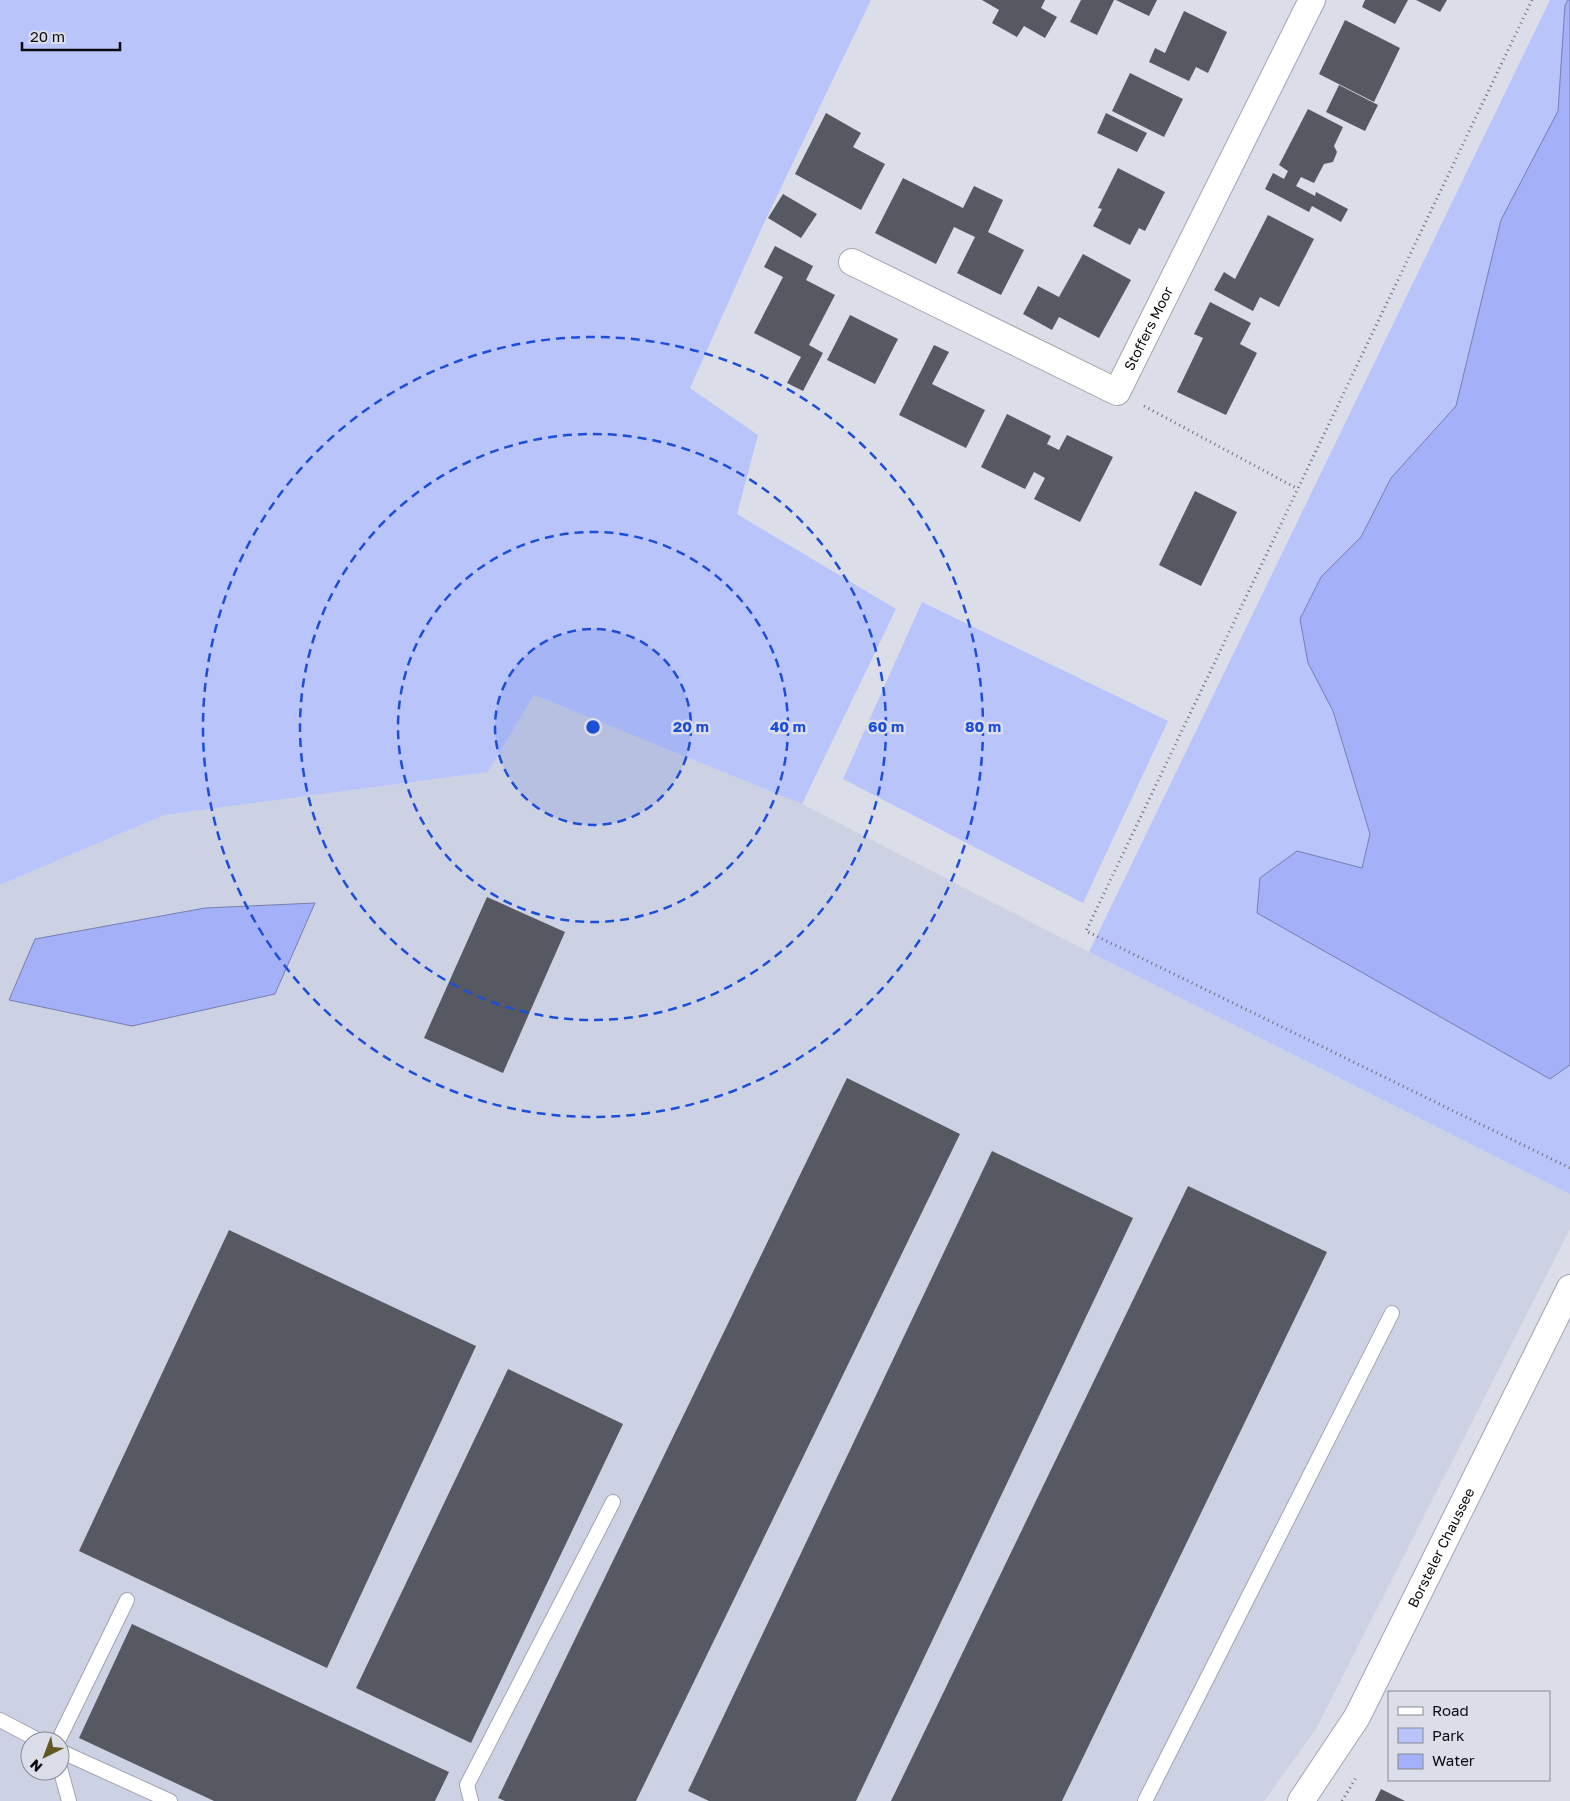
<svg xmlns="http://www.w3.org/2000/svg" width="1570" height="1801" font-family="'Golos Text',sans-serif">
<rect width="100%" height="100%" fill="#dbdee9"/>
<path fill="#cdd1e4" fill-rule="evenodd" d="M534,695L802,804L1089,952L1570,1194V1229L1316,1729L1264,1801H0V885L164,815L488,772ZM30,1741H60V1771H30Z"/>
<path fill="#b9c4fb" d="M0,0H871L764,223L690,388L758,435L737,514L896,609L802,804L534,695L488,772L164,815L0,885Z
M1550,0H1568L1565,5L1558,111L1501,220L1456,406L1391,478L1361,537L1321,577L1308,663L1333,711L1370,834L1362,868L1550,1079L1570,1065V1194L1089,952Z
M922,602L1168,721L1083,903L843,779Z"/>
<path fill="#a4b0f7" stroke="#767eb1" d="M1568,0H1570V1065L1550,1079L1257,913L1260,878L1297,851L1362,868L1370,834L1333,711L1308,663L1300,619L1321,577L1361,537L1391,478L1456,406L1501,220L1558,111L1565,5Z
M315,903L275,994L132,1026L9,1000L35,939L205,908Z"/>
<path fill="#565862" d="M982,0H1045L1041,8L1057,17L1045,38L1024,26L1017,37L992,23L999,10Z
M1081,0H1114L1097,35L1070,22Z
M1116,0H1157L1149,16Z
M1365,0H1408L1395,24L1362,7Z
M1416,0H1447L1440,12Z
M1184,11L1227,32L1208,73L1196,67L1189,81L1149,62L1155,48L1165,53Z
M1345,20L1400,48L1374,102L1319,74Z
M1130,73L1183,99L1164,137L1112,111Z
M1339,85L1378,105L1365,131L1326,112Z
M1308,109L1343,127L1334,146L1337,152L1333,162L1324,164L1314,183L1301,177L1296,186L1315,196L1316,192L1348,209L1341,222L1312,206L1309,212L1265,189L1273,173L1284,179L1288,171L1279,165Z
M826,113L861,133L853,147L885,164L861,210L795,174Z
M1106,113L1147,133L1137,152L1097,133Z
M1118,168L1165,192L1145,231L1139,228L1130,245L1093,226L1102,209L1098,208Z
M903,178L963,208L974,186L1003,200L988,232L1024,250L1001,295L957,273L975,237L954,227L936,264L875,233Z
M783,194L817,214L801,238L768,218Z
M1268,215L1314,239L1279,307L1260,297L1253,311L1214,290L1224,272L1235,279Z
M775,246L813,266L806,280L835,295L809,345L823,353L803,391L787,383L801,357L754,333L783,277L764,267Z
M1083,254L1131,280L1099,338L1059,317L1052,330L1023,314L1038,286L1059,297Z
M1210,302L1251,323L1240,344L1257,353L1226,415L1177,392L1203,338L1194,334Z
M850,315L898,339L875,384L827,360Z
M934,345L949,352L932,384L985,410L966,448L899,415Z
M1007,414L1051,436L1047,444L1059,450L1067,435L1113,457L1080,522L1034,499L1045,478L1034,472L1025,489L981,467Z
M1195,491L1237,512L1201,586L1159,565Z
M487,897L565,932L503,1073L424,1038Z
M847,1078L960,1134L636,1801H505L498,1798Z
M992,1151L1133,1218L856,1801H709L688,1791Z
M1188,1186L1327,1252L1062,1801H891Z
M229,1230L476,1346L327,1668L79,1551Z
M508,1369L623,1424L471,1743L356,1688Z
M132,1624L449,1772L435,1801H214L79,1738Z
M1381,1789L1405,1801H1375Z"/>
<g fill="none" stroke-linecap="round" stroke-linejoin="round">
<g stroke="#a2a5b0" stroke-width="16">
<path id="service" d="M0,1720L40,1741
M58,1741L127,1600
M60,1751L170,1801
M60,1768L69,1801
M471,1801L467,1785L613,1502
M1145,1801L1392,1313"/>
</g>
<g stroke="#a2a5b0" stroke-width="28">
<g id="minor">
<path id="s1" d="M852,262L1117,392L1312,0"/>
<path id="s2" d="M1301,1801L1357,1717L1570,1288"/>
</g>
</g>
<path stroke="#6c6e75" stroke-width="3" stroke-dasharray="1 4" stroke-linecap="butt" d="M1532,0L1086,931L1570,1168
M1144,406L1298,489
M1342,1801L1357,1776"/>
<use href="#service" stroke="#fff" stroke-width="14"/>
<use href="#minor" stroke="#fff" stroke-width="26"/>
</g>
<circle cx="593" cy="727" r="98" fill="#1d4ed8" fill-opacity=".12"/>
<g fill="none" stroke="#1d4ed8" stroke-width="2.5" stroke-dasharray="9 6">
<circle cx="593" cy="727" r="98"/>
<circle cx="593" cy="727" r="195"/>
<circle cx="593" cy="727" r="293"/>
<circle cx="593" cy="727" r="390"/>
</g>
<g text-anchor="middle" stroke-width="5" stroke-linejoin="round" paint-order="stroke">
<g font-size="14" fill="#0a0b0f" stroke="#dbdee9">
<text dy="5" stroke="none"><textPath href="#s1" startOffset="366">Stoffers Moor</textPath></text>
<text dy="5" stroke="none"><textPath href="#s2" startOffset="290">Borsteler Chaussee</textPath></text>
</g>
</g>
<circle cx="593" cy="727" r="8" fill="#1d4ed8" stroke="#dbdee9" stroke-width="2.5"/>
<g font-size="15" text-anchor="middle" font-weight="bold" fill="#1d4ed8" stroke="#dbdee9" stroke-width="5" stroke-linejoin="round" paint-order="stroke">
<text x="691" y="732">20 m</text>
<text x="788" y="732">40 m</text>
<text x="886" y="732">60 m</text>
<text x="983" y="732">80 m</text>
</g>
<rect x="1388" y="1691" width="162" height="90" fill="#dbdee9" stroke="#878a92"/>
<rect x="1398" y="1707" width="25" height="8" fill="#ffffff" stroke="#878a92"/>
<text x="1432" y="1716" font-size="15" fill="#0a0b0f">Road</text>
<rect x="1398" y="1728" width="25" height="15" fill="#b9c4fb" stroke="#878a92"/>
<text x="1432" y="1741" font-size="15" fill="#0a0b0f">Park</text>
<rect x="1398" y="1754" width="25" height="15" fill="#a4b0f7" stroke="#878a92"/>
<text x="1432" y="1766" font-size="15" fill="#0a0b0f">Water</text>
<g transform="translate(45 1756) rotate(222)"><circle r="24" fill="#dbdee9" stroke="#878a92"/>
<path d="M0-4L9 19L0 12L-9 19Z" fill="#625622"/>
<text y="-8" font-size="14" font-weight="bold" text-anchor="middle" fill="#0a0b0f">N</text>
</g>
<path d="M22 42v8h98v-8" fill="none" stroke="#0a0b0f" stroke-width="2.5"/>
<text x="30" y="42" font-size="15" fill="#0a0b0f" stroke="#dbdee9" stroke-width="4" paint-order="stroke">20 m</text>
</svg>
